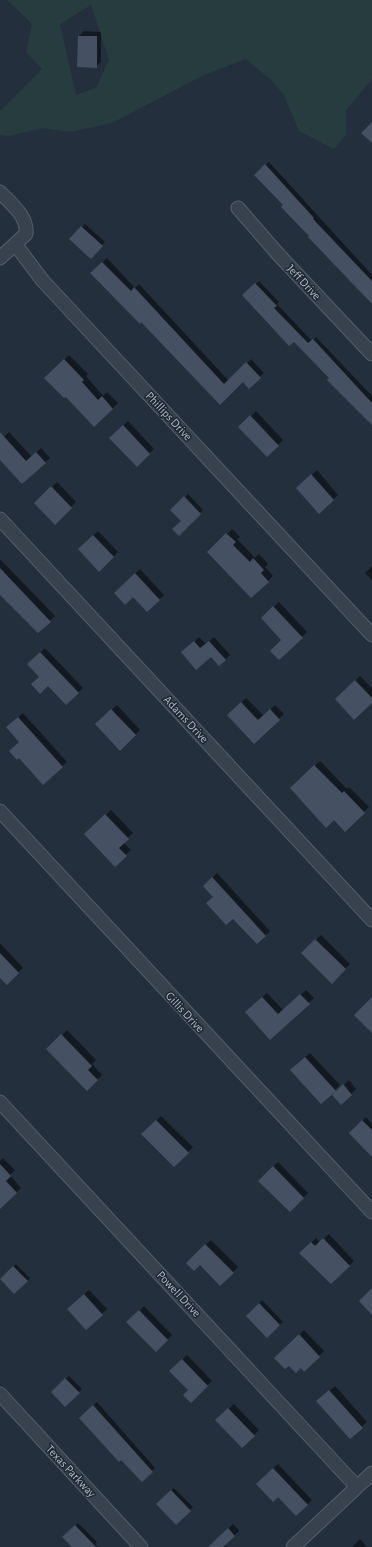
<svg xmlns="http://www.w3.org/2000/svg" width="372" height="1547" font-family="'Alegreya Sans',sans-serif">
<rect width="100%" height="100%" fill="#242f3e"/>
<path fill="#263c3f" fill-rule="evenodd" d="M7,0H372V79L346,110V135L334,149L299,131L284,95L271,80L246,59L204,75L112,123L70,132L43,128L9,136L0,135V111L42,69L26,52L32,24ZM91,5L109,60L96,88L76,95L60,24Z"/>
<path fill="#0007" d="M84,31L101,32V62L96,67L79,36Z
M269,162L372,275V304L309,237L311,236L284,205L256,175Z
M85,224L105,242L91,257L71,238Z
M107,258L135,288L139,284L229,381L251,359L264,373L249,388L243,381L220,404L141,321L92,273Z
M259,281L279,302L277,304L312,341L316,337L372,396V423L294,340L244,295Z
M69,355L88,374L86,376L103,396L107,392L118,403L94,426L66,395L46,378Z
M256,411L283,440L267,456L240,427Z
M128,421L154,449L137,465L111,438Z
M9,432L32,457L41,448L50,458L23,483L0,458V440Z
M317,470L338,495L319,513L302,484Z
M57,482L76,502L55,523L35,503Z
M188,494L203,510L179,534L182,521L172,510Z
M232,529L240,537L237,539L255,558L259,554L268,564L265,567L273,576L251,597L209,552Z
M98,531L118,552L99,570L79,549Z
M0,559L55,616L38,632L0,593Z
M372,566V580L365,573Z
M140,569L164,595L147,611L133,595L115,593Z
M279,602L307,632L279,659L282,640L262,618Z
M199,637L206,644L214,637L230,655L219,665L211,656L187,648Z
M45,648L83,688L66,704L28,664Z
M360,676L372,688V701L336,699Z
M246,698L264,716L275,705L284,714L254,742L229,715Z
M117,705L140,730L120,749L96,724Z
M23,713L67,762L43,783L20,742L12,723Z
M320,761L347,789L349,787L369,807L345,830L334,818L291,788Z
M111,810L133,833L123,842L131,850L115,865L86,834Z
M217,873L270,931L257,943L204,886Z
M321,935L350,964L332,982L302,953Z
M0,943L23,968L7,983L0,976Z
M306,990L314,998L270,1039L251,1008L267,993L283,1010Z
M67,1030L96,1060L92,1064L102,1075L87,1089L48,1049Z
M310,1053L340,1085L335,1090L296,1065Z
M349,1080L356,1089L341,1104L338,1090Z
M161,1116L193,1147L174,1166L143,1134Z
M366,1117L372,1124V1147L350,1133Z
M3,1158L15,1170L10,1175L21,1188L0,1208V1161Z
M278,1162L308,1193L290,1211L260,1181Z
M329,1234L354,1261L331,1283L300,1253L316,1238L320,1242Z
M211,1240L238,1267L220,1285L200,1263H187Z
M16,1264L30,1278L14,1293L1,1279Z
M89,1290L107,1309L86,1328L73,1304Z
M262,1300L283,1322L267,1337L247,1316Z
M144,1306L172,1335L156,1351L128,1322Z
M304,1330L324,1351L305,1370L301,1367L289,1364L275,1358Z
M187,1355L212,1381L191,1402L189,1390L170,1371Z
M69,1376L82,1389L65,1405L52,1392Z
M335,1386L367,1422L350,1438L323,1397Z
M97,1402L155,1468L142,1481L80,1418Z
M234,1404L259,1430L242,1447L217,1420Z
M278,1464L312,1500L296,1515L278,1496L257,1484Z
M174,1488L193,1507L176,1523L158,1504Z
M78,1523L97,1542L95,1544L98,1547H73L64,1537Z
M233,1524L239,1531L224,1545L227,1547H209Z
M360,1539L367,1547H352Z"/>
<path fill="#455162" d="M78,36H97V68L77,67Z
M372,122V143L361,133Z
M265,164L314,218L313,219L372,281V304L308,237L309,236L281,207L283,205L254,175Z
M81,226L103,246L91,259L69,239Z
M102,262L131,291L134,287L224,384L246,362L261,378L249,389L243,382L220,405L141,322L140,324L90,273Z
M255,283L277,306L274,308L308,343L313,339L372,403V425L327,380L329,378L294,342L289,346L242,295Z
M64,359L84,380L82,382L98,400L102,396L113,409L94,427L66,397L64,398L44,378Z
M250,415L279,446L267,457L238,427Z
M123,425L150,454L137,467L109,438Z
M0,432L26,461L36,452L46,463L22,484L0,460Z
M311,474L334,500L319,514L296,488Z
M51,486L72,508L55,525L34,503Z
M184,496L201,514L179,536L172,529L181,521L170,510Z
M226,533L236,542L233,545L250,562L253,558L264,570L261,573L269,582L251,598L207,552Z
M93,535L114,557L99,572L78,549Z
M0,568L51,622L38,633L0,595Z
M135,573L160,600L147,612L133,597L125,605L114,593Z
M273,606L303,638L279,660L270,651L281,640L261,618Z
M194,641L200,648L209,641L226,660L219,666L211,657L196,670L181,652Z
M40,652L79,693L66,705L48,686L40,694L31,684L39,677L27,664Z
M355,680L372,698V703L354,720L335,699Z
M241,702L258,720L270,709L280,720L254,744L227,715Z
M111,709L136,735L120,751L95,724Z
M18,717L63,767L43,785L19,758L17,760L9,751L19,742L6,727Z
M314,765L342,793L344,791L365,813L345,832L334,820L326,828L290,788Z
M105,814L129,839L119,848L127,856L115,867L84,834Z
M212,877L266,936L257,944L233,919L226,925L206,903L213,897L203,886Z
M315,939L346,969L332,984L301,953Z
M0,953L19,973L7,985L0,978Z
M300,994L310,1004L270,1040L245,1012L262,997L278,1014Z
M372,997V1033L354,1015Z
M61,1034L92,1066L88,1070L98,1080L87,1091L46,1049Z
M305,1057L336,1091L321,1104L290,1070Z
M343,1084L352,1095L341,1105L332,1095Z
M156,1120L189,1153L174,1167L141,1134Z
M362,1120L372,1130V1157L349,1133Z
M0,1164L11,1176L6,1181L17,1193L0,1209Z
M273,1166L304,1198L290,1212L258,1181Z
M323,1238L350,1266L331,1284L299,1253L311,1242L315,1246Z
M205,1244L234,1273L220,1286L200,1265L194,1271L186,1263Z
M13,1266L28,1281L14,1294L0,1279Z
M372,1288V1315L359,1301Z
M84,1294L103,1315L86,1330L67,1309Z
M259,1303L280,1325L267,1338L246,1316Z
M139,1310L168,1340L156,1352L126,1322Z
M299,1334L320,1357L304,1372L301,1368L296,1373L289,1366L285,1369L274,1358Z
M182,1359L208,1386L191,1403L183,1395L188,1390L169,1371Z
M65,1378L80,1393L65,1407L51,1392Z
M329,1390L363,1428L350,1439L316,1401Z
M93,1405L153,1472L142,1482L121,1460L119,1462L79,1418Z
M228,1408L255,1436L242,1448L215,1420Z
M273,1468L308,1505L296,1516L278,1497L273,1502L256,1484Z
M171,1490L191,1511L176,1525L156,1504Z
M75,1525L96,1547H72L62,1537Z
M228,1528L235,1536L223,1547H208Z"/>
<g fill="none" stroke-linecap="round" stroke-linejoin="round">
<g stroke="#565f6c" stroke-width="15">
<path id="minor" d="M0,192C11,204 28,216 26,234L0,258
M238,208L277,253L372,354
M15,244L43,281L372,635
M0,519L372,920
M0,811L372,1212
M0,1102L357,1487
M0,1394L141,1547
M293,1547L372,1473"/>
</g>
<use href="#minor" stroke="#38414e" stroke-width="13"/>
</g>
<g text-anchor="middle" stroke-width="3" stroke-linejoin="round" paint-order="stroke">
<g font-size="12" fill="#b4bcc9" stroke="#1d2633">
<text transform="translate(304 282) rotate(47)" y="4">Jeff Drive</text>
<text transform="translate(169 416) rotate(47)" y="4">Phillips Drive</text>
<text transform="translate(186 719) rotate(47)" y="4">Adams Drive</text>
<text transform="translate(185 1012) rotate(47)" y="4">Gillis Drive</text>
<text transform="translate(179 1294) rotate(47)" y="4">Powell Drive</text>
<text transform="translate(71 1471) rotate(47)" y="4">Texas Parkway</text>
</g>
</g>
</svg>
